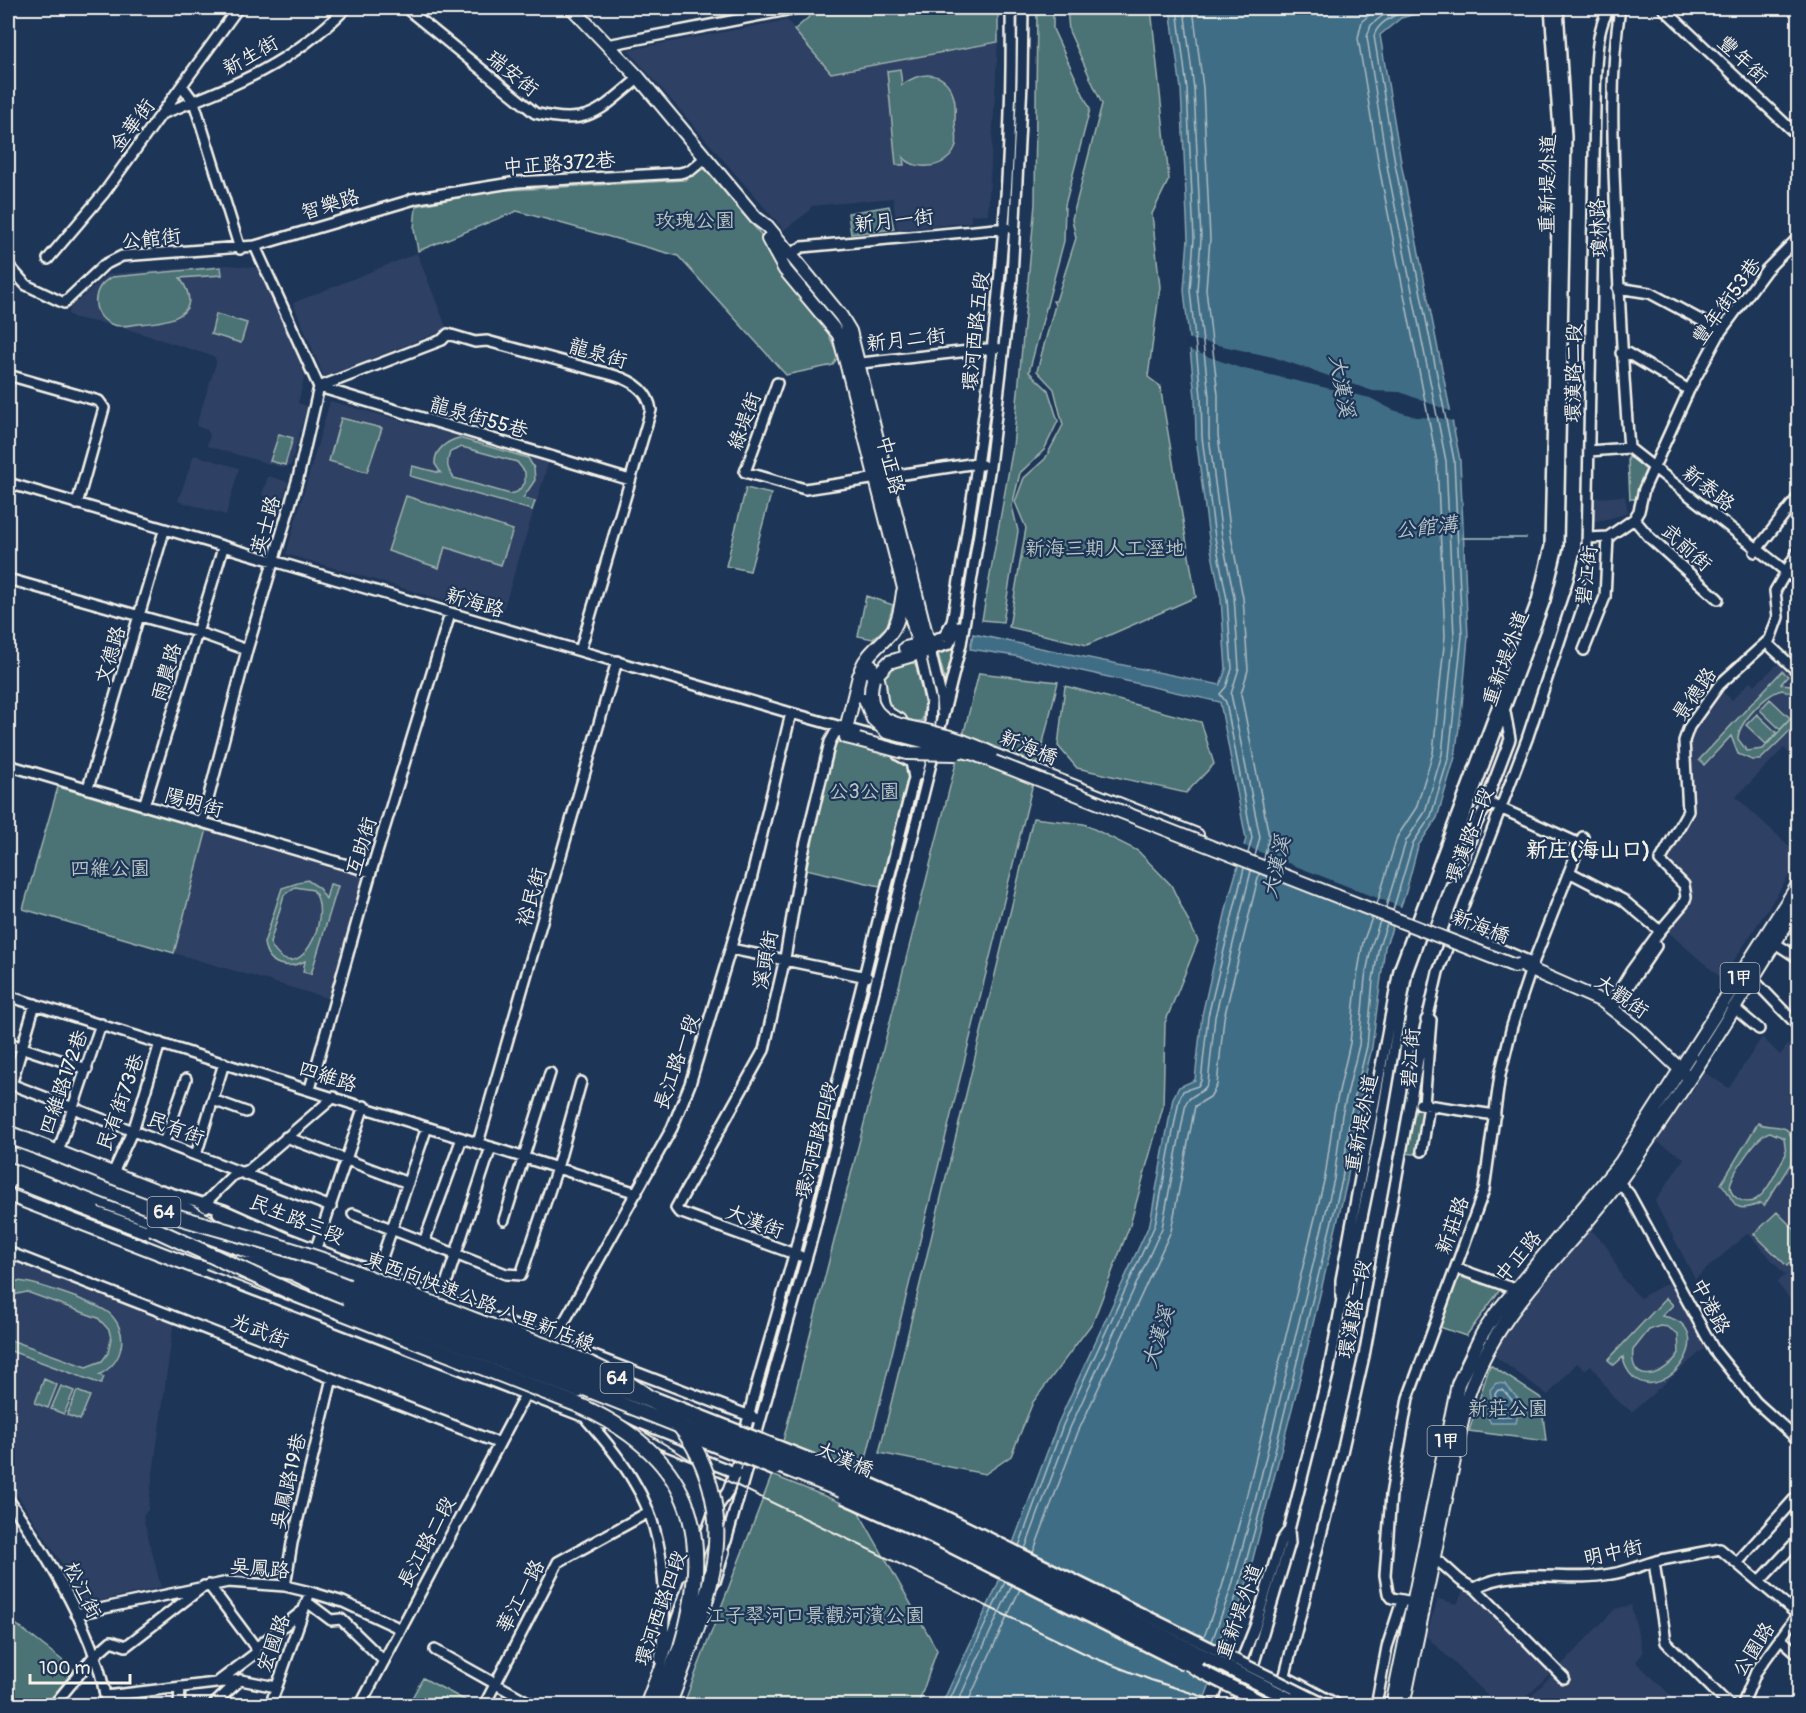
<svg xmlns="http://www.w3.org/2000/svg" width="1806" height="1713" font-family="Pangolin,'LXGW WenKai TC',sans-serif">
<rect width="100%" height="100%" fill="#1d3557"/>
<filter id="ink" filterUnits="userSpaceOnUse"><feTurbulence type="fractalNoise" baseFrequency=".0167" numOctaves="2"/><feDisplacementMap in="SourceGraphic" scale="12" xChannelSelector="R" yChannelSelector="G"/><feConvolveMatrix kernelMatrix="1 2 1 2 8 2 1 2 1" color-interpolation-filters="sRGB"/></filter>
<g filter="url(#ink)">
<path fill="#2f4164" d="M787,20L832,73L998,42L988,214L971,215V222L897,230L893,198L812,206L808,212L784,230L628,50Z
M417,253L447,329L324,377L293,303Z
M229,265L258,268L305,375L298,403L307,406L291,465L284,468L207,446L210,435L207,430L196,426L216,363L215,357L121,327L75,318L68,314L71,307L109,274Z
M330,401L549,461L501,617L286,554Z
M194,455L239,468L226,515L178,501Z
M268,476L288,482L282,502L262,495Z
M1625,496L1628,513L1597,522L1592,520L1593,498Z
M1782,660L1798,677V762L1784,748L1736,797L1798,854V862L1722,979L1667,931L1685,906L1686,884L1665,859L1696,814L1686,742L1691,728L1723,692L1732,700L1751,681L1755,685Z
M207,829L365,877L330,999L174,953Z
M1798,1032V1300L1794,1304L1777,1283L1785,1275L1748,1233L1695,1279L1655,1202L1684,1158L1656,1141L1689,1089L1693,1091L1702,1071L1729,1088L1762,1037L1780,1055Z
M1589,1228L1606,1245L1623,1279L1640,1298L1671,1281L1706,1347L1632,1412L1614,1398L1591,1365L1585,1370L1577,1363L1548,1395L1489,1352L1506,1322Z
M8,1256L174,1321L148,1510L143,1516L161,1587L81,1605L66,1570L16,1493L8,1486Z
M1463,1591L1487,1606L1552,1671L1519,1705H1498L1426,1636L1438,1599L1457,1604Z
M1631,1605L1643,1653L1636,1662L1681,1705L1522,1706L1615,1609Z"/>
<path fill="#4b7275" stroke="#a0b2ae" stroke-width="1.5" fill-rule="evenodd" d="M807,8H998V42L831,73L794,30L809,17Z
M1037,8H1053V29L1090,109L1065,205L1064,241L1029,372L1048,390L1058,421L1044,450L1020,473L1012,506L1018,531L1003,622L982,620L1013,447L1035,204Z
M1067,8H1151L1169,179L1152,214L1160,287L1148,377L1160,386L1196,597L1087,645L1009,627L1026,528L1015,502L1024,478L1045,459L1063,425L1054,389L1037,371L1055,305L1053,301H1056L1076,238L1072,219L1102,104L1069,31Z
M900,69L902,85C921,71 946,69 954,98C956,105 955,114 955,121C955,128 958,138 956,145C954,157 940,166 928,166C918,167 910,165 903,157L904,165H896L887,71Z
M704,168L769,244L781,275L826,328L838,356L833,365L786,375L678,256L517,211L418,251L414,229L416,206L492,191L685,180Z
M889,206L894,229L851,234L848,213Z
M221,267L222,275L180,278C207,317 166,322 139,324C130,325 119,328 111,324C101,320 94,309 96,298C97,288 104,281 112,277Z
M216,314L247,323L241,343L211,334Z
M341,418L382,428L367,472L329,461Z
M279,434L293,438L285,465L270,461Z
M459,438L528,458L534,468L535,480L523,498L535,501L532,510L410,476L412,466L441,473L435,464C434,450 447,441 459,438ZM462,447L517,462L525,472V483L517,492L510,494L454,478C447,469 446,464 450,452Z
M1628,458H1634L1646,470L1636,499H1630Z
M746,488L771,494L750,571L726,566Z
M406,496L513,530L501,565L445,547L439,568L388,551Z
M866,596L893,605L887,626L873,639L858,636Z
M957,640L947,687L938,653L941,649Z
M911,661L916,665L925,706L922,721H914L891,713C876,682 874,671 911,661Z
M1782,671L1788,676L1781,684L1791,685L1798,691V723L1760,760H1752L1738,754L1731,736L1704,765L1699,760ZM1782,690L1791,693L1797,700L1795,714L1763,749L1747,751L1738,739C1738,723 1767,693 1782,690Z
M979,673L1058,682L862,1475L783,1441Z
M1065,686L1201,722L1214,764L1186,793L1077,768L1058,746Z
M1770,699L1790,718L1780,729L1760,710Z
M1757,714L1777,733L1766,744L1746,725Z
M834,741L899,757L908,764L909,773L880,886L806,869Z
M58,787L207,829L174,953L23,909Z
M1033,818L1084,824L1138,851L1171,885L1198,941L1165,1023L1163,1107L1130,1225L1093,1322L1033,1402L1011,1456L985,1474L879,1453Z
M307,880L318,887L326,899L330,884L338,886L311,974L303,972L305,961C287,970 268,966 264,943L282,888ZM295,887L313,890C335,917 296,995 270,943L284,895Z
M1413,1105L1427,1107L1424,1155L1404,1153Z
M1758,1123C1773,1131 1792,1117 1793,1149L1798,1152L1764,1206L1760,1203C1729,1218 1734,1194 1721,1184ZM1770,1132L1784,1138L1786,1154C1778,1167 1769,1192 1755,1200C1744,1206 1727,1196 1731,1182C1735,1170 1757,1135 1770,1132Z
M1777,1212L1798,1233V1255L1787,1266L1754,1234Z
M1455,1275L1500,1290L1466,1336L1437,1326Z
M16,1281C32,1281 96,1303 109,1313C118,1321 124,1334 121,1347C119,1360 110,1369 99,1375L104,1377L101,1384L8,1350V1339L86,1367L102,1361L108,1353L111,1338L109,1330L98,1318L27,1292L8,1296V1285Z
M1666,1298L1673,1305L1662,1316C1724,1326 1667,1406 1633,1377C1627,1371 1624,1365 1623,1357L1614,1365L1608,1360ZM1661,1326L1668,1327L1678,1335L1679,1353C1665,1376 1629,1388 1633,1350L1649,1330Z
M1490,1365L1541,1398L1546,1441L1469,1431Z
M44,1379L57,1385L48,1408L35,1403Z
M61,1386L74,1391L64,1414L51,1409Z
M77,1391L90,1396L80,1420L67,1415Z
M772,1475L857,1509L937,1650L918,1705L683,1706Z
M8,1618L76,1671L48,1705H8Z
M423,1678L474,1705H408Z"/>
<path fill="#416d86" stroke="#89a2ad" stroke-width="1.5" d="M1170,8H1437L1401,18L1380,35L1402,168L1460,460L1468,637L1462,705L1455,757L1437,818L1418,846L1405,895L1385,947L1372,1047L1356,1117L1347,1181L1302,1370L1244,1593L1202,1705L941,1706L997,1586L1058,1423L1150,1223L1173,1098L1179,1087L1195,1080L1202,1015L1229,897L1246,839L1220,702L1015,656L970,649L973,634L1220,685L1226,669L1221,599L1209,539L1196,437L1195,397L1184,290L1188,239L1181,89Z
M1496,1383L1505,1384L1521,1402L1516,1423H1491L1487,1416L1492,1406L1490,1390Z"/>
<path fill="#1d3557" d="M1186,338L1273,357L1373,391L1400,392L1455,413L1456,422L1440,418L1416,417L1393,410L1370,398L1240,368L1187,349Z
M1242,845L1403,908L1397,925L1236,862Z"/>
<g fill="none" stroke-linecap="round" stroke-linejoin="round">
<path stroke="#acbcc1" stroke-width="1.5" d="M1177,8L1187,89L1194,239L1190,290L1201,396L1202,437L1215,538L1227,599L1232,669L1226,687L1220,694L1226,702L1252,838L1248,853
M1184,8L1194,89L1201,239L1197,290L1209,396V436L1222,537L1234,597L1239,668L1231,694L1260,837L1255,856
M1193,8L1203,88L1210,239L1206,289L1218,395V435L1231,536L1243,598L1248,670L1241,694L1269,836L1264,859
M1377,904L1397,837L1416,808L1433,753L1445,636L1437,462L1380,172L1358,38L1362,21L1378,8
M1386,907L1406,841L1425,812L1442,754L1454,636L1446,461L1388,171L1367,37L1371,25L1392,8
M1393,910L1413,843L1431,816L1449,756L1462,636L1454,460L1396,169L1374,36C1378,20 1401,12 1415,8
M1498,1390H1503L1514,1402L1510,1417L1494,1416L1498,1406L1495,1394Z
M1019,1546L1063,1425L1155,1225L1179,1100L1183,1091L1198,1086L1201,1081L1208,1016L1244,868
M1025,1549L1070,1428L1162,1228L1186,1103C1191,1093 1204,1094 1208,1083L1215,1017L1251,871
M1033,1553L1078,1432L1171,1231L1195,1106L1210,1097L1217,1085L1224,1018L1259,874
M1204,1637L1222,1587L1246,1498L1325,1177L1334,1113L1350,1043L1357,977L1363,942L1372,918
M1212,1641L1231,1589L1255,1501L1334,1179L1342,1115L1359,1045L1365,978L1372,944L1380,921
M1218,1645L1238,1591L1262,1503L1342,1180L1350,1116L1367,1046L1373,980L1379,946L1387,924
M947,1706L1005,1582
M956,1706L1012,1585
M966,1706L1020,1589"/>
<path stroke="#89a2ad" stroke-width="2" d="M1462,538H1526"/>
<g stroke="#f4f1e8" stroke-width="14">
<path id="minor" d="M406,8L535,113C589,127 599,111 639,78
M1620,8C1609,79 1613,149 1616,221C1619,297 1623,372 1629,448
M1663,8L1798,136
M607,45L798,8
M183,87L194,102L240,249
M164,113C235,86 292,63 346,8
M412,199L517,182L680,173L691,170L705,158
M787,256L802,247L1007,228
M48,259L104,193L238,8
M8,265L26,285L64,303L104,265L122,256L255,246L415,199
M1618,288L1650,293L1721,331
M1621,353H1627L1689,390
M852,364L996,348
M8,375L99,401L104,408L77,504
M777,383L745,472L805,489L970,464L982,465
M319,387L442,340L448,334L475,342L487,341L613,375C631,380 648,389 651,410L580,651
M319,387L630,480
M1589,451L1629,448L1798,581
M8,483L791,713L888,740L924,746
M1634,519L1650,538L1718,599
M1588,538L1608,537L1634,519L1639,511L1644,489L1689,390L1721,331L1766,270L1798,238
M1755,552L1798,497
M8,579L197,632L247,650
M1767,643L1798,672
M1584,650L1605,597L1608,537
M942,713L941,696L930,650L949,644L959,626
M898,755L911,762L914,778
M8,765L371,872
M88,788L164,531
M1491,804L1580,844
M1491,804L1488,797L1510,739L1505,712
M144,806L223,548
M202,822L247,650L298,478L319,387L255,246
M1569,872L1623,900L1660,931
M1441,879C1475,863 1466,823 1491,804
M1460,932L1526,960L1531,969
M1775,943L1798,958
M731,949L867,977
M1752,978L1798,1026
M8,996L637,1193
M1610,1006L1631,971L1660,931L1683,904L1686,897L1684,885L1660,861L1688,811L1684,741L1689,727L1719,685L1770,639L1778,617L1775,591L1798,551
M1610,1006L1617,1003L1656,946
M1733,1007L1759,1029
M8,1043L87,1069
M8,1083L331,1207
M11,1085L35,1004
M310,1089L371,872L450,614
M213,1100L246,1112
M1420,1104L1495,1115
M1424,1104L1431,1020H1426
M286,1137L408,1183
M164,1143L186,1079
M478,1143L617,661
M1422,1151L1429,1105
M58,1152L101,1024
M196,1155L224,1063
M113,1173L135,1125L160,1043
M1616,1179L1629,1194L1714,1350L1756,1402L1798,1440
M161,1190L224,1210L287,1238L755,1418
M206,1207L203,1205L233,1175L249,1170L334,1097
M218,1213L261,1237
M353,1214L506,1274L521,1275L557,1168L581,1082
M504,1220L550,1073
M424,1242L462,1138
M316,1248L364,1106
M8,1252L498,1443
M800,1256L679,1212L676,1208L764,1050L785,958L802,858L830,742L835,733L846,729
M308,1261L355,1281
M1456,1268L1515,1289
M202,1270L603,1424
M217,1272L248,1274
M377,1272L427,1127
M270,1277L347,1303
M442,1296L491,1147
M272,1297H287L296,1300
M1341,1297V1280L1399,970L1537,601L1550,546L1559,130L1550,8
M548,1351L672,1128L690,1084L751,880L791,713
M587,1420C604,1439 621,1459 634,1482C666,1534 669,1602 660,1660
M632,1432L739,1474
M8,1499C44,1550 102,1643 106,1706
M1429,1557C1448,1563 1456,1583 1475,1588C1518,1565 1565,1583 1611,1574C1627,1572 1641,1565 1656,1561C1677,1557 1699,1553 1720,1549L1798,1615
M717,1558L726,1541L811,1242L961,644L990,466L1012,278L1022,83L1023,8
M697,1559L713,1514L728,1491L738,1462L753,1398L794,1255L914,778L917,775L930,726L931,702L918,645L944,636L952,622C987,420 1014,213 1011,8
M1654,1562L1666,1642L1730,1706
M1737,1563L1798,1495
M715,1582L724,1552
M1759,1582L1798,1540
M209,1585L256,1648
M285,1586L292,1543L332,1378
M1475,1588L1564,1678
M697,1598L710,1554
M307,1602L331,1620L341,1619L384,1661
M1418,1603L1392,1598L1388,1593L1385,1575L1391,1495L1408,1398L1484,1190L1500,1075L1512,1026L1533,963L1583,837
M76,1614L228,1582L285,1586L310,1592L343,1602L401,1629
M1780,1638L1798,1654
M435,1650L535,1706
M658,1674L689,1583
M1284,1676L1340,1706
M219,1681L256,1653V1648L301,1612
M106,1696L241,1680L276,1687
M53,1706L94,1656L111,1641L126,1646L204,1586
M179,1706L180,1687
M212,1706L240,1680
M270,1706L310,1592
M360,1706L532,1382
M484,1706L558,1562L647,1513
M1223,1706L1255,1627L1281,1541L1289,1530
M1241,1706L1290,1543L1289,1530L1328,1374L1342,1299L1349,1281L1379,1134L1407,972L1545,600L1558,546L1566,137L1558,8
M1277,1706L1340,1461L1364,1356L1418,1060L1438,972L1527,739L1579,582L1587,550L1595,103C1596,77 1594,29 1610,8
M1376,1706L1387,1647L1402,1601
M1742,1706L1756,1672L1798,1614"/>
</g>
<g stroke="#f4f1e8" stroke-width="16">
<path id="major" d="M572,8L639,78L756,218L768,227L841,316L850,331L930,650L889,662L873,679
M768,239L785,270L839,335L916,635L918,645L905,648
M861,669C867,654 878,647 888,636C899,625 901,606 903,592
M876,673C885,693 872,709 900,720
M865,699L864,690L871,670
M858,740L846,737V729L859,676L871,665
M992,754L1197,835
M1520,965L1602,1001L1637,1028L1685,1074
M8,1132L153,1189L210,1223
M8,1181L163,1238
M8,1195L202,1270
M153,1239L226,1268
M230,1261L287,1272L350,1296
M315,1272L353,1288
M646,1706L658,1674
M1392,1706L1458,1384L1482,1334L1497,1312L1621,1162L1798,885
M1403,1706L1466,1402C1494,1309 1565,1256 1620,1180C1684,1092 1741,997 1798,905"/>
</g>
<g stroke="#f4f1e8" stroke-width="18">
<path id="highway" d="M8,1144L154,1200
M8,1160L94,1193
M8,1170L92,1204
M85,1194L154,1220
M149,1214L314,1275L324,1276
M655,1706L681,1647
M668,1706L689,1650"/>
</g>
<use href="#minor" stroke="#1d3557" stroke-width="9"/>
<use href="#major" stroke="#1d3557" stroke-width="12"/>
<use href="#highway" stroke="#1d3557" stroke-width="14"/>
<path stroke="#f4f1e8" stroke-width="2" d="M8,1186L195,1259L290,1280L340,1304L587,1402L638,1428L717,1476L1092,1657L1151,1680L1232,1706
M206,1269L592,1416L641,1440"/>
<g stroke="#f4f1e8" stroke-width="14" stroke-linecap="butt">
<path id="minor-bridge" d="M355,1281L609,1380
M347,1303L579,1393
M652,1396L852,1475L943,1515L1329,1706
M690,1437L775,1471
M843,1498L932,1538L1184,1665"/>
</g>
<g stroke="#f4f1e8" stroke-width="16" stroke-linecap="butt">
<path id="major-bridge" d="M873,679C861,725 904,725 935,733C954,737 973,744 991,753
M865,699L873,719L887,732L974,754L1515,966L1520,965
M858,740L907,753L956,754
M353,1288L645,1400L898,1502L1304,1706
M350,1296L889,1510L1197,1660
M1180,1658L1196,1669L1269,1706
M1298,1695L1319,1706"/>
</g>
<g stroke="#f4f1e8" stroke-width="18" stroke-linecap="butt">
<path id="highway-bridge" d="M8,1153C60,1171 110,1194 162,1212C216,1229 271,1242 325,1261C375,1279 424,1301 474,1320C546,1348 651,1373 693,1445C733,1516 715,1579 689,1650
M152,1228L295,1294L576,1404C690,1454 716,1531 681,1647"/>
</g>
<use href="#minor-bridge" stroke="#1d3557" stroke-width="9"/>
<use href="#major-bridge" stroke="#1d3557" stroke-width="12"/>
<use href="#highway-bridge" stroke="#1d3557" stroke-width="14"/>
</g>
</g>
<g text-anchor="middle" stroke-width="4.5" stroke-linejoin="round" paint-order="stroke">
<g fill="#1d3557" stroke="#b4b9bc" stroke-width="1.5">
<rect x="1720.5" y="963" width="39" height="30" rx="4.5"/>
<rect x="147.5" y="1197" width="33" height="30" rx="4.5"/>
<rect x="600.5" y="1363" width="33" height="30" rx="4.5"/>
<rect x="1427.5" y="1426" width="39" height="30" rx="4.5"/>
</g>
<g font-size="18" font-weight="bold" fill="#f4f1e8">
<text x="1740" y="984">1甲</text>
<text x="164" y="1218">64</text>
<text x="617" y="1384">64</text>
<text x="1447" y="1447">1甲</text>
</g>
<g font-size="20" fill="#f4f1e8" stroke="#1d3557">
<text transform="translate(250 55) rotate(-29)" y="7">新生街</text>
<text transform="translate(1743 59) rotate(43)" y="7">豐年街</text>
<text transform="translate(513 73) rotate(39)" y="7">瑞安街</text>
<text transform="translate(132 125) rotate(-53)" y="7">金華街</text>
<text transform="translate(559 163) rotate(-4)" y="7">中正路372巷</text>
<text transform="translate(1547 184) rotate(-89)" y="7">重新堤外道</text>
<text transform="translate(330 204) rotate(-17)" y="7">智樂路</text>
<text transform="translate(894 220) rotate(-6)" y="7">新月一街</text>
<text transform="translate(1598 228) rotate(-93)" y="7">瓊林路</text>
<text transform="translate(151 238) rotate(-6)" y="7">公館街</text>
<text transform="translate(1726 301) rotate(-54)" y="7">豐年街53巷</text>
<text transform="translate(975 331) rotate(-84)" y="7">環河西路五段</text>
<text transform="translate(906 339) rotate(-6)" y="7">新月二街</text>
<text transform="translate(598 353) rotate(16)" y="7">龍泉街</text>
<text transform="translate(1573 373) rotate(-89)" y="7">環漢路二段</text>
<text transform="translate(479 417) rotate(16)" y="7">龍泉街55巷</text>
<text transform="translate(744 421) rotate(-70)" y="7">綠堤街</text>
<text transform="translate(891 465) rotate(76)" y="7">中正路</text>
<text transform="translate(1709 488) rotate(38)" y="7">新泰路</text>
<text transform="translate(265 525) rotate(-74)" y="7">英士路</text>
<text transform="translate(1687 547) rotate(42)" y="7">武前街</text>
<text transform="translate(1586 575) rotate(-83)" y="7">碧江街</text>
<text transform="translate(475 602) rotate(16)" y="7">新海路</text>
<text transform="translate(110 655) rotate(-73)" y="7">文德路</text>
<text transform="translate(1505 658) rotate(-70)" y="7">重新堤外道</text>
<text transform="translate(166 672) rotate(-73)" y="7">雨農路</text>
<text transform="translate(1694 694) rotate(-55)" y="7">景德路</text>
<text transform="translate(1029 747) rotate(22)" y="7">新海橋</text>
<text transform="translate(194 802) rotate(16)" y="7">陽明街</text>
<text transform="translate(1469 835) rotate(-69)" y="7">環漢路二段</text>
<text transform="translate(361 846) rotate(-73)" y="7">互助街</text>
<text transform="translate(531 897) rotate(-74)" y="7">裕民街</text>
<text transform="translate(1481 926) rotate(21)" y="7">新海橋</text>
<text transform="translate(765 960) rotate(-79)" y="7">溪頭街</text>
<text transform="translate(1622 996) rotate(35)" y="7">大觀街</text>
<text transform="translate(1410 1058) rotate(-86)" y="7">碧江街</text>
<text transform="translate(676 1062) rotate(-71)" y="7">長江路一段</text>
<text transform="translate(328 1076) rotate(18)" y="7">四維路</text>
<text transform="translate(63 1082) rotate(-71)" y="7">四維路172巷</text>
<text transform="translate(120 1102) rotate(-70)" y="7">民有街73巷</text>
<text transform="translate(1361 1123) rotate(-79)" y="7">重新堤外道</text>
<text transform="translate(176 1128) rotate(21)" y="7">民有街</text>
<text transform="translate(816 1140) rotate(-76)" y="7">環河西路四段</text>
<text transform="translate(297 1219) rotate(22)" y="7">民生路三段</text>
<text transform="translate(755 1221) rotate(21)" y="7">大漢街</text>
<text transform="translate(1452 1225) rotate(-70)" y="7">新莊路</text>
<text transform="translate(1518 1256) rotate(-50)" y="7">中正路</text>
<text transform="translate(480 1301) rotate(21)" y="7">東西向快速公路 八里新店線</text>
<text transform="translate(1711 1306) rotate(62)" y="7">中港路</text>
<text transform="translate(1354 1309) rotate(-79)" y="7">環漢路二段</text>
<text transform="translate(260 1330) rotate(22)" y="7">光武街</text>
<text transform="translate(845 1459) rotate(23)" y="7">大漢橋</text>
<text transform="translate(288 1481) rotate(-77)" y="7">吳鳳路19巷</text>
<text transform="translate(426 1542) rotate(-62)" y="7">長江路二段</text>
<text transform="translate(1613 1552) rotate(-12)" y="7">明中街</text>
<text transform="translate(260 1568) rotate(5)" y="7">吳鳳路</text>
<text transform="translate(83 1590) rotate(64)" y="7">松江街</text>
<text transform="translate(520 1596) rotate(-62)" y="7">華江一路</text>
<text transform="translate(660 1608) rotate(-71)" y="7">環河西路四段</text>
<text transform="translate(1239 1611) rotate(-70)" y="7">重新堤外道</text>
<text transform="translate(273 1643) rotate(-70)" y="7">宏國路</text>
<text transform="translate(1753 1649) rotate(-57)" y="7">公園路</text>
</g>
<g font-size="20" fill="#b9c5c0" stroke="#1d3557">
<text x="695" y="227">玫瑰公園</text>
<text x="1105" y="555">新海三期人工溼地</text>
<text x="864" y="798">公3公園</text>
<text x="110" y="875">四維公園</text>
<text x="1508" y="1415">新莊公園</text>
<text x="815" y="1622">江子翠河口景觀河濱公園</text>
</g>
<g font-size="21" font-style="italic" fill="#b5c3c6" stroke="#1d3557">
<text transform="translate(1342 386) rotate(80)" y="7">大漢溪</text>
<text transform="translate(1426 527) rotate(-6)" y="7">公館溝</text>
<text transform="translate(1276 867) rotate(-77)" y="7">大漢溪</text>
<text transform="translate(1158 1337) rotate(-73)" y="7">大漢溪</text>
</g>
<g font-size="22" font-weight="bold" fill="#f4f1e8" stroke="#1d3557">
<text x="1588" y="857">新庄(海山口)</text>
</g>
</g>
<rect width="1806" height="1713" fill="none" stroke="#1d3557" stroke-width="30"/>
<rect x="15" y="15" width="1776" height="1683" fill="none" stroke="#f4f1e8" stroke-width="2" filter="url(#ink)"/>
<path d="M30 1674v9h100v-9" fill="none" stroke="#f4f1e8" stroke-width="3"/>
<text x="39" y="1674" font-size="18" fill="#f4f1e8" stroke="#1d3557" stroke-width="4.5" paint-order="stroke">100 m</text>
</svg>
